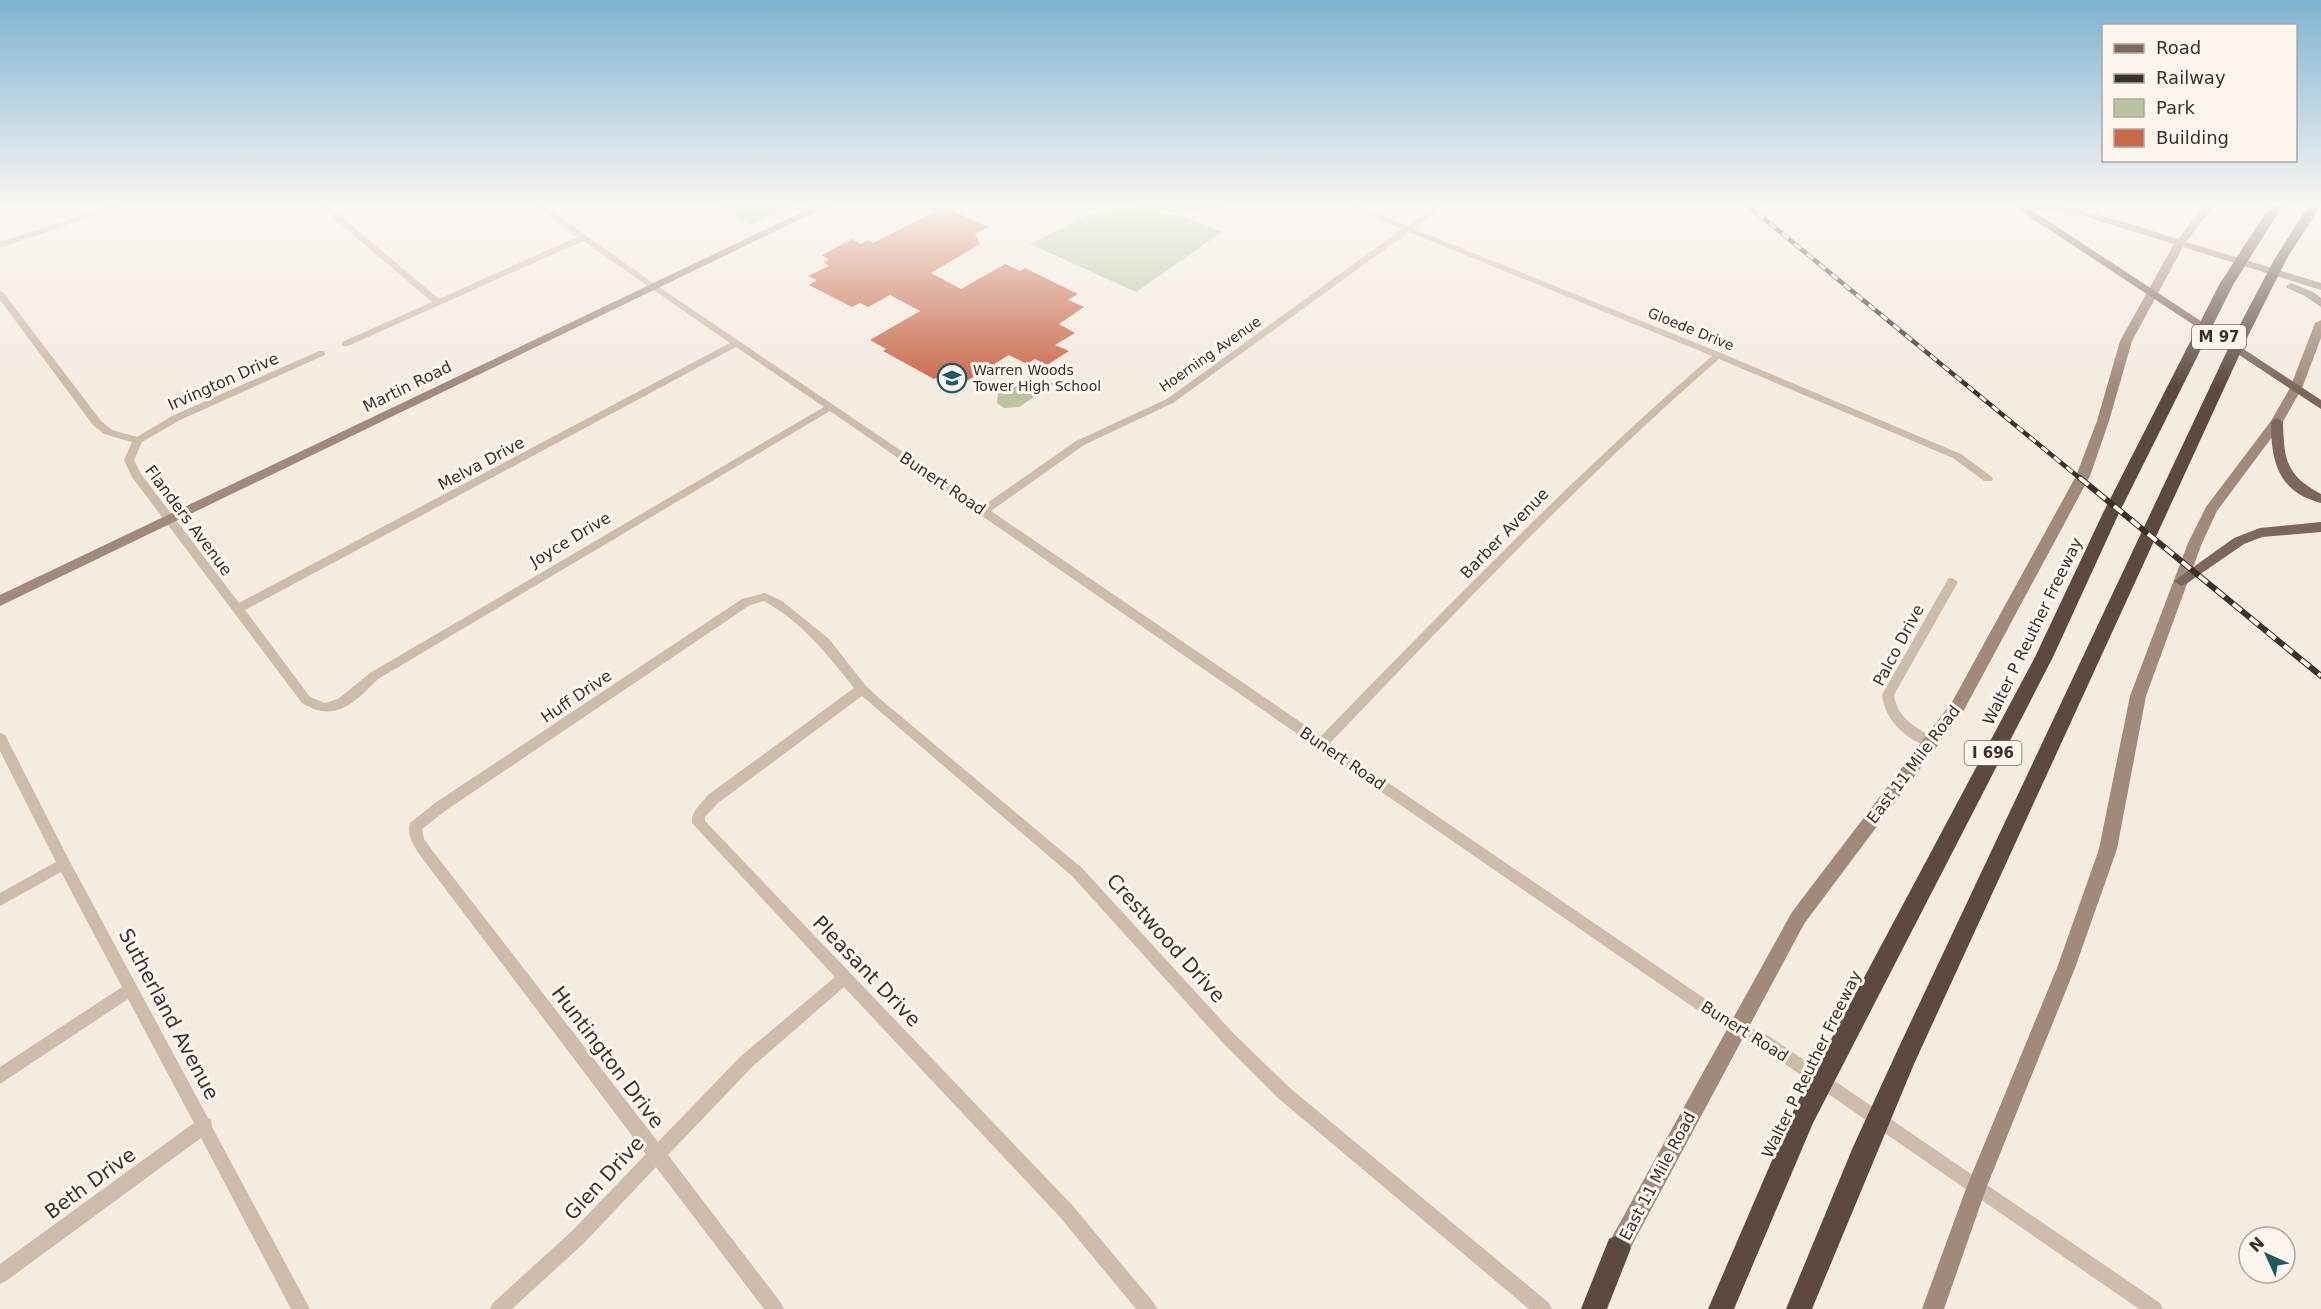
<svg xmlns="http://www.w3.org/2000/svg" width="2321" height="1309" font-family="'DejaVu Sans',sans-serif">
<rect width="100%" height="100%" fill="#f4ebe1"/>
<path fill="#b8c4a0" d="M711,203H797L751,225Z
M1126,203H1232C1200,215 1158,216 1126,203Z
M1125,208L1183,216L1222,232L1136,292L1030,244L1088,215Z
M1046,380L1054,384L1019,407L1004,408L997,403L998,394L1012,387Z"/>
<path fill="#c8694b" d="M944,207L989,227L975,234L980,244L931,273L961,289L1005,264L1020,271L1025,268L1078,294L1068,300L1084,307L1059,324L1075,333L1055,345L1069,351L1047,365L1035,359L1027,364L1009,355L957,387L938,377L934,379L883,351L886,349L870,340L920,311L890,295L868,307L860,303L852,307L809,285L817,280L808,276L829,266L823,262L829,260L822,255L852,239L861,244L868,240L873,243Z"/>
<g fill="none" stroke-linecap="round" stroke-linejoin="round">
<path fill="#cdbbac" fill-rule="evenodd" d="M118,203H130L0,248V242Z
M316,203H325L439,299L577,237L531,203H540L656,285L983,506L1076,441L1167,399L1402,229L1340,203H1351L1407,226L1439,203H1448L1414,229L1721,353L1961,454L1992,477L1993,479L1992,481H1984L1953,458L1719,359C1581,479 1457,611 1330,743L1742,1024L1769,1036L2160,1303L2163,1309H2139L1759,1046L1732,1034L830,411L378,679C355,702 335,724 302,703L132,477L124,460L132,442L104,434L93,425L0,300V291L3,292L101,421L112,430L137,437L172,416L319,351H325V355L180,420L142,442L134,460L141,474L239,603L730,343L583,241L348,346H342V342L432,302ZM1409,232L1712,356C1574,475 1448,606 1321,736L991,511L1084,445L1173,403ZM736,347L824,407L370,673L338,699L325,703L310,697L245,610Z
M1952,578L1958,582L1894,695C1897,719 1917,728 1936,739L1937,743L1936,747L1931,748C1907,740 1885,721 1882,695L1948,579Z
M765,593L782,601L829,639L866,686L879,698L1082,868L1234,1034L1290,1088L1549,1303L1552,1309H1529L1278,1098L1224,1044L1072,876L862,696L718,803L705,817V821L1072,1205L1154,1303L1157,1309H1136L1060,1217L844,987L752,1067L668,1155L781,1303L784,1309H764L656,1167L584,1243L512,1309H490L493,1303L572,1231L646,1154L422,858C415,848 406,836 410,823L435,803L742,599ZM764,601C802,622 828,655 854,688L708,795C701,804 691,811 692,823L835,977L740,1057L658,1142L432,850L424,839L422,829L445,811L750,605Z
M0,733L5,735L69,860L208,1118L211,1119L212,1127L310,1309H291L201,1138L6,1281L0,1284V1264L194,1123L128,999L0,1084V1067L122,987L61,872L0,906V893L56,862L0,751Z"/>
<path fill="#a18a7d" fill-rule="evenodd" d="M821,203H834L0,606V595Z
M2010,203C2069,202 2122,222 2178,239L2206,203H2216L2186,242L2321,283V290L2183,247L2132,341L2109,421L2090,476L1964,710L1804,924L1623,1262L1615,1265L1607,1262L1604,1254L1607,1246L1792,912L1952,702L2076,476L2097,421L2120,341L2174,244L2080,215L2015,206Z
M2291,283L2313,292L2321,298V307L2305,296L2287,288L2286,286Z
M2321,320V338L2302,388L2281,425L2217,511L2202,543L2146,696L2117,849L2075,968L1987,1186L1944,1309H1922L1967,1186L2057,968L2099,849L2130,696L2188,543L2206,507L2271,421L2290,388L2315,323Z"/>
<path fill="#7d675c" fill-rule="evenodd" d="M2009,203H2021L2321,400V409Z
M2277,418L2283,422C2284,460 2286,475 2321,494V503C2278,492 2271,461 2271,422Z
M2321,522V532L2262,537L2244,544L2186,584L2181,586L2174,581L2234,538L2260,528Z"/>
<path fill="#5c4a42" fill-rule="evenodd" d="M2272,203H2284L2233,285L2119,513L2053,657L1813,1123L1734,1309H1708L1795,1107L2035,657L2103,513L2219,285Z
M2310,203L2321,205L2286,260L2249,334L1914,1064L1812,1309H1786L1853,1147L1898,1049L2235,334L2274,260Z
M1618,1235L1627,1239L1631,1248L1607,1309H1581L1609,1239Z"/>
<g stroke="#3b302b" stroke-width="4.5">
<path id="rail-far1" d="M1745,203L2082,480"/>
</g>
<g stroke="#3b302b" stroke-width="6">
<path id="rail" d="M2080,478L2321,676"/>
</g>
<use href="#rail-far1" stroke="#fbf5ee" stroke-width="3" stroke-dasharray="8" stroke-linecap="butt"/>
<use href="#rail" stroke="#fbf5ee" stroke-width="4" stroke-dasharray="11" stroke-linecap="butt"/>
</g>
<linearGradient id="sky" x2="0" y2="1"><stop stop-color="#7eb2d2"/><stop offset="0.53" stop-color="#faf6f2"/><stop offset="1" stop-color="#faf6f2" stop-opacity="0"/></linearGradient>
<rect width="2321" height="386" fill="url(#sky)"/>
<defs>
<g id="school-ring" transform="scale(1.5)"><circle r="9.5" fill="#fbf5ee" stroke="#1f5a5e" stroke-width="1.5"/><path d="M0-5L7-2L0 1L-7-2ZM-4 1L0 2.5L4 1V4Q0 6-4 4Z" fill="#1f5a5e"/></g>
</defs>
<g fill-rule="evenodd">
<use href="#school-ring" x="952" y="378"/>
</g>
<g text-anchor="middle" stroke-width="6" stroke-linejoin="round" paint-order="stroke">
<g font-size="14" fill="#3b302b" stroke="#fbf5ee">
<text transform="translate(1691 329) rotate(22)" y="5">Gloede Drive</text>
<text transform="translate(1210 354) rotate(-35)" y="5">Hoerning Avenue</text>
</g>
<g font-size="14" fill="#3b302b" stroke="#fbf5ee" text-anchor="start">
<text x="973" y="375">Warren Woods<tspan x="973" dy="16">Tower High School</tspan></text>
</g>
<g fill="#fbf5ee" stroke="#756b66" stroke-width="1.5">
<rect x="2192" y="325" width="54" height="24" rx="4.5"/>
<rect x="1964.5" y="741" width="57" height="24" rx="4.5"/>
</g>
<g font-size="15" font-weight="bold" fill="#3b302b">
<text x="2219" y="342">M 97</text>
<text x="1993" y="758">I 696</text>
</g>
<g font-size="16" fill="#3b302b" stroke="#fbf5ee">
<text transform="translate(223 381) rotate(-24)" y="6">Irvington Drive</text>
<text transform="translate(407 386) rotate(-26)" y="6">Martin Road</text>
<text transform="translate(481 463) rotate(-28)" y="6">Melva Drive</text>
<text transform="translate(943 483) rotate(34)" y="6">Bunert Road</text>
<text transform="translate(189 520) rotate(53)" y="6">Flanders Avenue</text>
<text transform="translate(1504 533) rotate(-46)" y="6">Barber Avenue</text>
<text transform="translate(570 539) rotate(-31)" y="6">Joyce Drive</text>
<text transform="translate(2032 631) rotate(-64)" y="6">Walter P Reuther Freeway</text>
<text transform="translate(1898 645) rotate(-62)" y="6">Palco Drive</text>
<text transform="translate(576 696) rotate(-34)" y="6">Huff Drive</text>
<text transform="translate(1343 758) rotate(34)" y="6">Bunert Road</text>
<text transform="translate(1913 764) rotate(-53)" y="6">East 11 Mile Road</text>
<text transform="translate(1745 1031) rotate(32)" y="6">Bunert Road</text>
<text transform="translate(1811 1064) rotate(-64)" y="6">Walter P Reuther Freeway</text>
<text transform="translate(1657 1176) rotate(-62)" y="6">East 11 Mile Road</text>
</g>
<g font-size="20" fill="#3b302b" stroke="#fbf5ee">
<text transform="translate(1166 938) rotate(48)" y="7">Crestwood Drive</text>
<text transform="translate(867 971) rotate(46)" y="7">Pleasant Drive</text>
<text transform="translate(169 1014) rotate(62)" y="7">Sutherland Avenue</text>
<text transform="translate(608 1057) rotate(53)" y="7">Huntington Drive</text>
<text transform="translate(604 1178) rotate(-47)" y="7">Glen Drive</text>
<text transform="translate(90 1183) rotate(-36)" y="7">Beth Drive</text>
</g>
</g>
<rect x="2102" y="24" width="195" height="138" fill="#fbf5ee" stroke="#aea6a0" stroke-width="1.5"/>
<rect x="2114" y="44" width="30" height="9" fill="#7d675c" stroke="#aea6a0" stroke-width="1.5"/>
<text x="2156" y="54" font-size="18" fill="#3b302b">Road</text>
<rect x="2114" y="74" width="30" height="9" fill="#3b302b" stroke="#aea6a0" stroke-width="1.5"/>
<text x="2156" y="84" font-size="18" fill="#3b302b">Railway</text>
<rect x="2114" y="99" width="30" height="18" fill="#b8c4a0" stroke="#aea6a0" stroke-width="1.5"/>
<text x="2156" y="114" font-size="18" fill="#3b302b">Park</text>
<rect x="2114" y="129" width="30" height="18" fill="#c8694b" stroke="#aea6a0" stroke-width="1.5"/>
<text x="2156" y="144" font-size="18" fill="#3b302b">Building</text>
<g transform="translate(2267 1255) rotate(315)"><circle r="28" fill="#fbf5ee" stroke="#aea6a0" stroke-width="1.5"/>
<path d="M0-4.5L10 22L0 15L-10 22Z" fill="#1f5a5e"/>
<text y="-9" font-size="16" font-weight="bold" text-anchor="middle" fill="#3b302b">N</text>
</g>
</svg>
